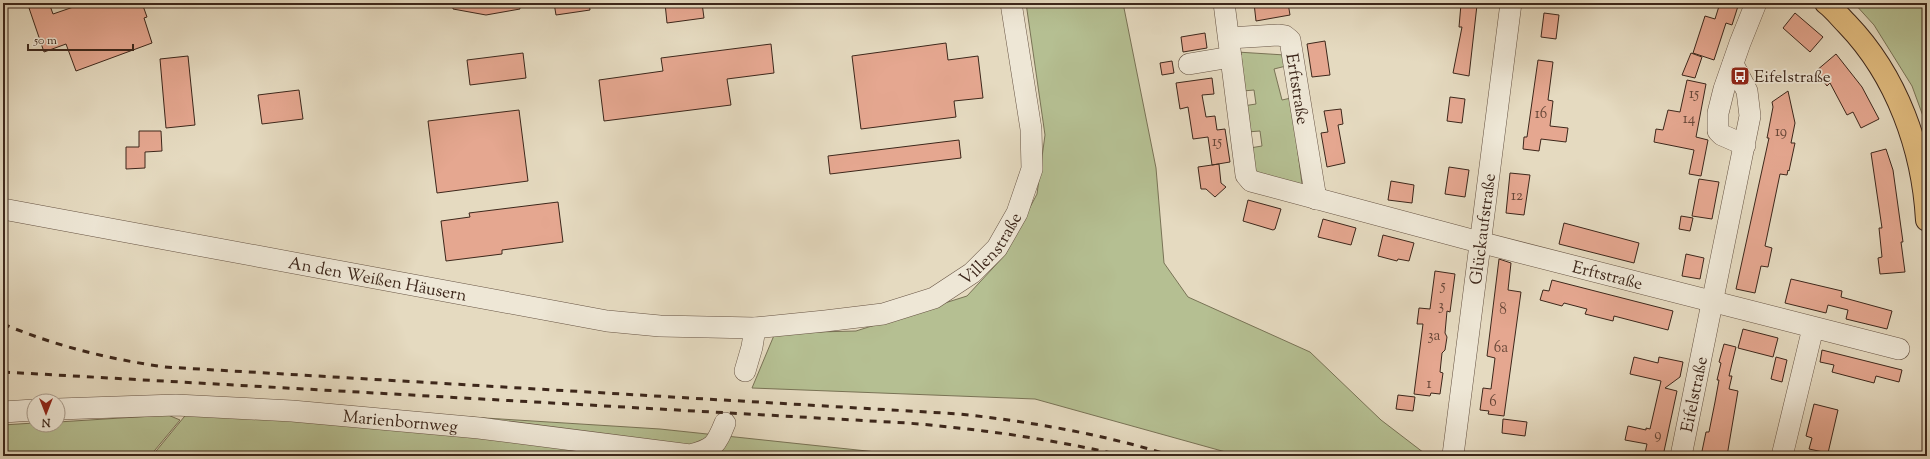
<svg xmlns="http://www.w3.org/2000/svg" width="1930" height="459" font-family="'Sorts Mill Goudy',serif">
<rect width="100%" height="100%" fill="#e5dac0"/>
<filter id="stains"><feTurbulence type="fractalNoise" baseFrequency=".005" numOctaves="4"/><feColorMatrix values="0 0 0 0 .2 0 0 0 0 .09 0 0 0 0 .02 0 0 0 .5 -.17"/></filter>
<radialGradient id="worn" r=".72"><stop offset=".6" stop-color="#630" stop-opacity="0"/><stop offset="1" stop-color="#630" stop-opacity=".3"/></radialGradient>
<path fill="#b5bf92" stroke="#797356" d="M1026,3H1123L1156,168L1164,263L1188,297L1310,352L1381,420L1428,456H1240L1035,399L752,388L775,333L856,331L967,296L1005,255L1037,194L1045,135Z
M1854,3H1927V127L1912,86L1874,25Z
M1237,52L1285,55L1286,66L1274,69L1282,100L1291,98L1302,184L1254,175L1250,148L1262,146L1260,131L1247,132L1243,106L1256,104L1254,90L1243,91Z
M198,400L660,429L914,456H152Z
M168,415L180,420L150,456H3V425L34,423V425H58V422Z"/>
<path fill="#e5a790" stroke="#3d271b" d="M46,3H49L53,14L85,3H142L147,17L144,18L152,43L76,71L66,44L44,52L29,8Z
M453,3H519L520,9L486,15L453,9Z
M554,3H589L590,10L556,15Z
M665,3H702L704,18L667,23Z
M1254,3H1288L1290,15L1256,21Z
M1720,3H1739L1732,25L1726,23L1714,60L1693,53L1705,16L1715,19Z
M1461,4L1477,5L1469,76L1453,73L1462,27H1459Z
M1544,13L1559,15L1556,39L1541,37Z
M1795,13L1823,37L1810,52L1783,28Z
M1205,33L1207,48L1183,52L1181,37Z
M1325,41L1330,75L1312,77L1307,44Z
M946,43L948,60L978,56L983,98L954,101L956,117L861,129L852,56Z
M771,44L774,73L727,79L731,105L604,121L599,80L663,71L661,58Z
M523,53L526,78L470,85L467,60Z
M1691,53L1702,57L1695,78L1682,75Z
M1836,54L1862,87L1879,119L1861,128L1853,112L1847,115L1830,83L1827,86L1816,71Z
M188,56L195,125L166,128L160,59Z
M1538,60L1553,62L1548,100L1553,101L1550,126L1568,128L1566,142L1541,139L1539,151L1523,149L1524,137H1527Z
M1172,61L1174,73L1162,75L1160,63Z
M1212,78L1214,94L1202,95L1206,117L1215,116L1217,130L1225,129L1230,162L1212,165L1208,137L1193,139L1188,107L1180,109L1176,83Z
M1687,80L1706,84L1696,137L1708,140L1701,176L1689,174L1694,150L1654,142L1656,129L1663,130L1668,110L1680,112Z
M299,90L303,119L262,124L258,95Z
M1788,91L1795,123L1791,143H1795L1789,171L1788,170L1787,175L1780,174L1765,246L1772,248L1768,267L1761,266L1755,293L1736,289L1769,138H1767L1773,107L1772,102Z
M1450,97L1465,99L1462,123L1447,121Z
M1341,109L1343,124L1338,125L1345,163L1327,167L1321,133L1328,132L1324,111Z
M519,110L528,181L437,193L428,121Z
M139,131H161L162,151L145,152V168L126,169V147H139Z
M959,140L961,158L830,174L828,156Z
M1886,149L1893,170L1903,242H1901L1905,272L1880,274L1878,258L1882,257L1879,228H1882L1871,153Z
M1219,164L1221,183L1226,187L1215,197L1206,189H1201L1198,167Z
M1449,167L1469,170L1465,197L1445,194Z
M1510,173L1530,175L1524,215L1506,213Z
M1699,179L1719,182L1712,219L1692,216Z
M1391,181L1414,185L1412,203L1388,200Z
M1248,200L1281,209L1275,229L1273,230L1243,221Z
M558,202L563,242L502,250V254L446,261L441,221L470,217L469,213Z
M1681,216L1693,218L1690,231L1679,229Z
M1323,219L1356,228L1351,245L1318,237Z
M1564,223L1639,243L1634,263L1559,244Z
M1383,235L1414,243L1409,261L1398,259L1397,261L1378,256Z
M1686,254L1704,258L1700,279L1682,276Z
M1499,259L1511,263L1508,290L1521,292L1504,416L1488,414L1489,411L1480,410L1483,388L1491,389L1495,358L1487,356Z
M1435,271L1455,274L1450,312L1447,311L1445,333L1447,337L1445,350L1442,353L1440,372L1443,373L1440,394L1431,393L1430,396L1414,394L1423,324H1417L1419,308L1430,309Z
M1791,279L1842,291L1841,297L1892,311L1887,329L1846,319L1848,310L1828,305L1826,313L1785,303Z
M1552,280L1673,311L1668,330L1614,316L1613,321L1585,314L1587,309L1564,303L1562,306L1540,300L1543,290L1549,291Z
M1743,329L1778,338L1773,357L1738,348Z
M1724,344L1736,347L1729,376H1732L1729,389L1738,391L1727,456H1701L1706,432H1709L1715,402L1719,380H1717L1721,363L1719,362Z
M1822,350L1902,370L1899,382L1876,376L1874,383L1832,372L1834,365L1820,362Z
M1634,357L1658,363L1659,357L1683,362L1680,377L1665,388L1677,391L1663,456L1645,453L1647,444L1625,440L1628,426L1646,430V428L1650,429L1661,381L1630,374Z
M1776,357L1787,360L1782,382L1771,379Z
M1398,395L1415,397L1413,411L1396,409Z
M1814,404L1838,410L1828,453L1809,449L1812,438L1806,436Z
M1503,419L1527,422L1525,436L1502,433Z"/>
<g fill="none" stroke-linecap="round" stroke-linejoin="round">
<g stroke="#675444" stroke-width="22">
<g id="minor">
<path id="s1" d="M1224,3L1246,175L1251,181L1479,242L1899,349"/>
<path id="s2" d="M1229,38L1278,35L1285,36L1290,40L1316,199"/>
<path d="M1189,64L1231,57"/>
<path d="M1745,145L1722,135L1718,131V113L1724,89L1740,43L1756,3"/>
<path id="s3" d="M3,209L607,321L660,326L755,328L825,321L883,314L934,298L972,273L997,248L1017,213L1032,169L1031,129L1011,3"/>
<path d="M745,371L752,347L755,328"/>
<path id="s4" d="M58,409L176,405L292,411L479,428L690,455C714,449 716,445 725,423"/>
<path d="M3,412L34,410"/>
<path id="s5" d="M1453,455L1511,3"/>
<path id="s6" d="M1681,456L1750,116L1747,91L1733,64"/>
<path d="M1782,456L1813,328"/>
</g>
</g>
<g stroke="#3d271b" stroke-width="24">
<path id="major" d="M1826,3C1834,9 1840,17 1847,24C1897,76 1923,149 1927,220"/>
</g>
<use href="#minor" stroke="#eee7d6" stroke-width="21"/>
<use href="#major" stroke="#e2bd80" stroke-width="22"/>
<path stroke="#3d271b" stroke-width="3" stroke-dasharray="7 7" stroke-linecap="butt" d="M3,324C56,346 108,359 165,367L960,414C1032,422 1103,434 1172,456
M3,372L907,423C980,429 1052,439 1124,456"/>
</g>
<defs>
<g id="bus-square" transform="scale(1)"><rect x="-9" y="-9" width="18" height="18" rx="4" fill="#8f2418" stroke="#eee7d6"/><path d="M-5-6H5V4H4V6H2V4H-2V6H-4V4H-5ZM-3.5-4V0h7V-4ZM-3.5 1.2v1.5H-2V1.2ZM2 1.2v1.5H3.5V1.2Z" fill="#fff"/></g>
</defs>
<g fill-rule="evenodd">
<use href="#bus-square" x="1740" y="76"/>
</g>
<g text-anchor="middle" stroke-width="3.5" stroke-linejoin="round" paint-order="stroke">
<g font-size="15" fill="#674738">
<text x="1694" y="98">15</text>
<text x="1541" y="118">16</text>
<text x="1689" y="123">14</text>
<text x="1781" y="136">19</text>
<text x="1217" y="146">15</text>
<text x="1517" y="200">12</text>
<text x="1443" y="290">5</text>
<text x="1441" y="310">3</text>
<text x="1503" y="314">8</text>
<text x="1434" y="340">3a</text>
<text x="1501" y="352">6a</text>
<text x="1429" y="388">1</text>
<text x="1493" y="406">6</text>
<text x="1658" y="439">9</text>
</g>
<g font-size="17" fill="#3d271b" stroke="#eee7d6" text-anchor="start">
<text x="1754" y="82">Eifelstraße</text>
</g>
<g font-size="17" fill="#3d271b" stroke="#eee7d6">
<text dy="6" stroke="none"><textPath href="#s2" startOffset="112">Erftstraße</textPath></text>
<text dy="6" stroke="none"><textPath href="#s5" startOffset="228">Glückaufstraße</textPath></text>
<text dy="6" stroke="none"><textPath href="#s3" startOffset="1021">Villenstraße</textPath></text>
<text dy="6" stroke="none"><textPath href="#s1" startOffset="550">Erftstraße</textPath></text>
<text dy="6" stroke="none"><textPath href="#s3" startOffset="381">An den Weißen Häusern</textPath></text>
<text dy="6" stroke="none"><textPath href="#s6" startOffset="63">Eifelstraße</textPath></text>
<text dy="6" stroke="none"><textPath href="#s4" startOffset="343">Marienbornweg</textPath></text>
</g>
</g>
<rect width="1930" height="459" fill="none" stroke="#e5dac0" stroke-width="16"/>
<rect x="4" y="4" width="1922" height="451" fill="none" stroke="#3d271b" stroke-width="2"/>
<rect x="8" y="8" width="1914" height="443" fill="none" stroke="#3d271b"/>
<g transform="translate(46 413) rotate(180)"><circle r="19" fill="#eee7d6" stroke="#a79a8b"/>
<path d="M0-3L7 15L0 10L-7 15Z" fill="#8f2418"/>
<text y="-6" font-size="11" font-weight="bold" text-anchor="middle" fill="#3d271b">N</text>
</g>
<path d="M28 44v6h105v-6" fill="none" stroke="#3d271b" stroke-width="2"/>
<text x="34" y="44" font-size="12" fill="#3d271b" stroke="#eee7d6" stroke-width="3" paint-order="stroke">50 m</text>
<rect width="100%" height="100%" filter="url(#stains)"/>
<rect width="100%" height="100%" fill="url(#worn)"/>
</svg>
